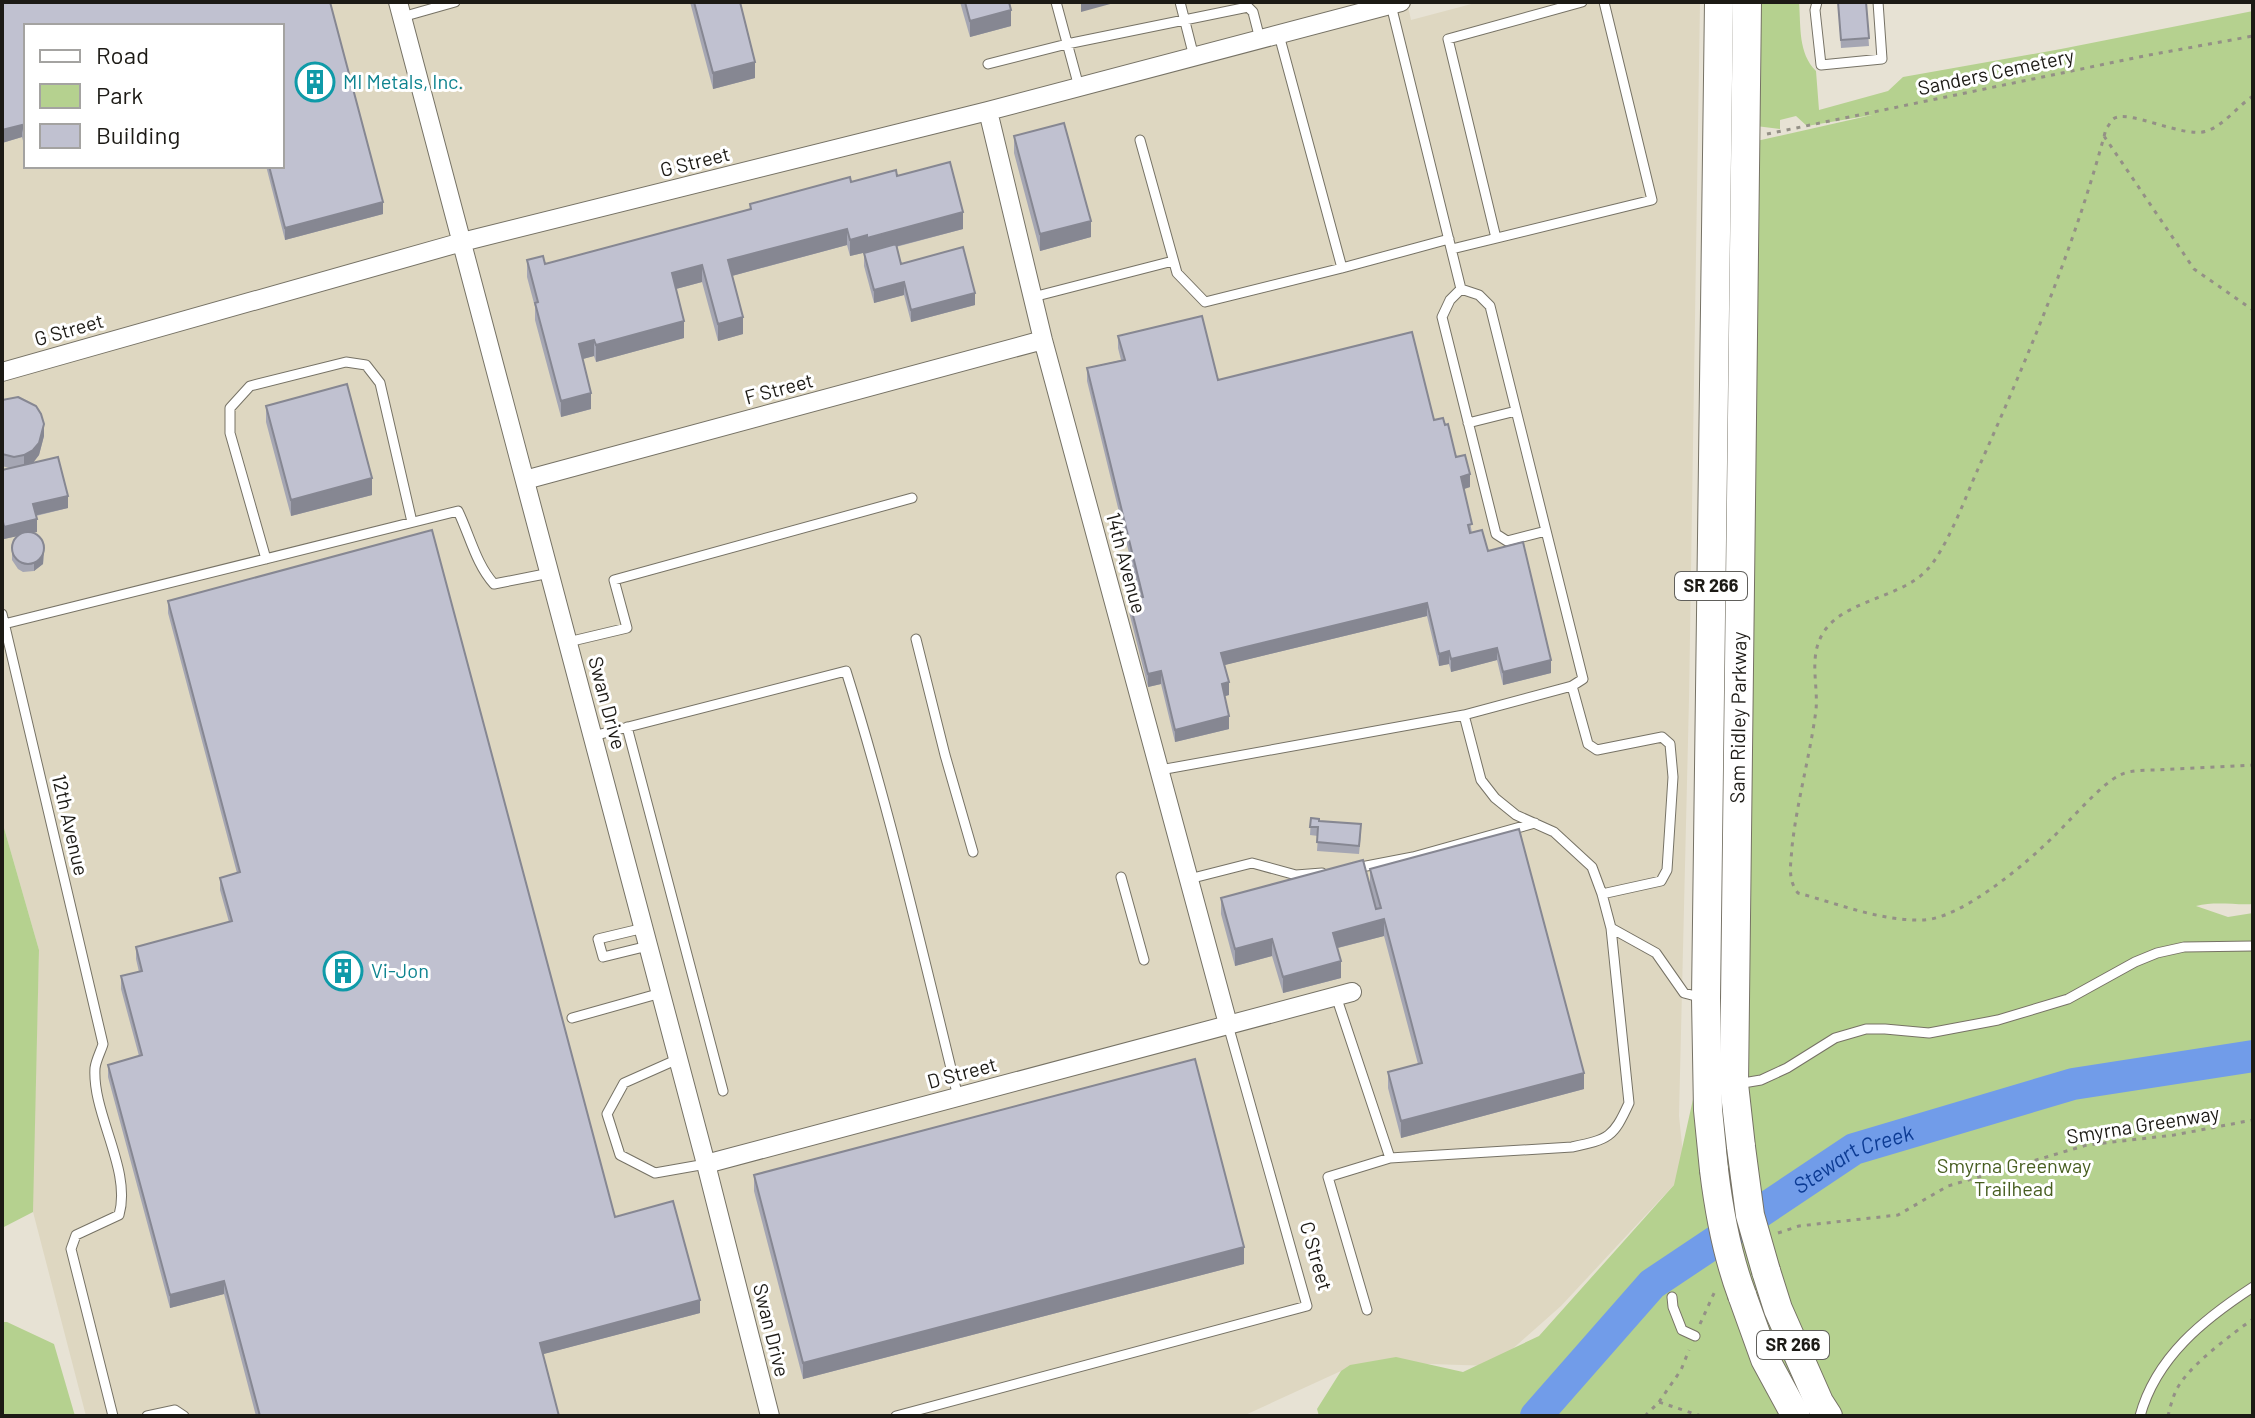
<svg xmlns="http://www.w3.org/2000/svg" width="2255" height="1418" font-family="Barlow,sans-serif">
<rect width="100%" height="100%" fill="#e7e2d4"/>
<path fill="#ded7c1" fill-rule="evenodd" d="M2,2H1407L1411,20L1479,2H1700L1689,699L1679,1116L1685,1173L1561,1306L1493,1366L1430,1364L1341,1371L1243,1416H86L32,1208L39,950L2,821ZM26,26H282V166H26Z"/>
<path fill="#b5d18f" d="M1758,2H1799C1801,27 1798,53 1816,71L1819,110L1888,91L1903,77L2061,49L2253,11V904C2233,905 2215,901 2196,906L2228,917L2253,913V1416H1319L1317,1409L1341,1371L1350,1365L1396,1357L1463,1372L1539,1336L1674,1185L1719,982L1746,989L1752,142L1872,115L1807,126L1796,116L1780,120V129L1756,126Z
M2,821L39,950L33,1212L2,1228Z
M2,1322H7L54,1344L75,1416H2Z"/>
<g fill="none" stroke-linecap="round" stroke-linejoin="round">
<path stroke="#719ce9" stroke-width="32" id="s1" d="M1536,1416L1652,1284L1854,1149L2073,1084L2253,1056"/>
<g stroke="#767265" stroke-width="11">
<path id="lane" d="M1056,2L1079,87
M1180,2L1194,57
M1817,2L1815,10L1821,65L1882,59L1878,2
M1391,5L1461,289L1479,295L1490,306L1583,679L1572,686L1464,715L1481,780L1495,798L1516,815L1554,832L1592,867L1602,894L1611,928L1656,953L1684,993L1703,998
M402,17L455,2
M988,64L1067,44L1248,7L1253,12L1260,39
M1140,140L1177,273L1205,302L1342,268L1279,35
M1496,238L1448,39L1582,2
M1452,249L1652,200L1604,2
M1342,268L1449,239
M1461,289L1450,300L1442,317L1496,534L1507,541L1546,531
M1033,297L1173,261
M1468,423L1516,411
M266,559L230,433V408L250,386L346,362L366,365L380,383L412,522
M2,614L103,1044C101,1051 96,1060 95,1068C92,1114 132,1170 119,1215L76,1235L71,1249L113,1416
M4,624L458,511C470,536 476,564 494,584L550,573
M916,639L945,755L973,852
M568,642L627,628L614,580L912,498
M1572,686L1588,744L1597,750L1662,737L1670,744L1673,777L1667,870L1661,881L1602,894
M627,727L723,1091
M593,736L846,671C890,811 923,954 958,1097
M1160,770L1464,715
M1356,868L1413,857L1535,823
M1121,877L1144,960
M1189,879L1252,863L1296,875L1322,873
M644,928L598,939L603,957L648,946
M1336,996L1390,1158L1572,1147C1609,1139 1613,1138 1629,1103L1611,928
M572,1018L661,993
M678,1059L624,1083L607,1114L620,1155L655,1173L706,1164
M1737,1084L1761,1080L1787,1068L1835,1038L1866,1029H1885L1929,1033L1998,1020L2068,999L2135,962L2157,953L2184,947L2253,946
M1672,1297L1673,1307L1682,1330L1695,1336
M1367,1310L1328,1177L1390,1158
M147,1416L175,1410L184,1416
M896,1416L1307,1306L1228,1025
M2140,1416C2156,1357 2204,1319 2253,1287"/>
</g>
<g stroke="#767265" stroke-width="20">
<path id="street" d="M398,2L706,1164L770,1416
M988,111L1043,340L1228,1024
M2,372L462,242L988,111L1401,2
M525,480L1043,340
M706,1164L1352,992"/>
</g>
<g stroke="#767265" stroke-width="30">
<g id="primary">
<path id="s2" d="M1741,1147L1734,1084L1747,2"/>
<path d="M1714,1170L1708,1110L1706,998L1719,2"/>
<path d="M1766,1271L1778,1309L1819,1402L1828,1416"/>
<path d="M1742,1295L1765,1359L1796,1416"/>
</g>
</g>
<path stroke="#949086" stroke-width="3" stroke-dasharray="4 6" stroke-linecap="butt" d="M2253,96C2238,106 2224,125 2207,131C2183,139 2128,108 2113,119C2112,120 2107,128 2106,129C2075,246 2027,359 1978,469C1965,498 1947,549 1926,571C1897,601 1832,600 1818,644C1811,665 1818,688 1816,710C1810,756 1797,801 1792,847C1791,864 1787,879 1798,893C1839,904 1880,921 1922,920C1960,920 2027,863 2053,837C2070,821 2101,784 2120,775C2130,770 2145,770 2156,770C2188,768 2221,767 2253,765
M1767,134L2144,56L2253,36
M2104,136L2194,269L2253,310
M1778,1233L1799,1226L1898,1215L1948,1186L2087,1145L2174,1135L2253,1120
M1700,1324L1715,1291
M1659,1402L1681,1370L1689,1350
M1645,1416L1659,1402L1701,1416
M2168,1416C2171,1404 2174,1391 2182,1381C2196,1361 2232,1334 2253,1319"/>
<use href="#lane" stroke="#fff" stroke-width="9"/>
<use href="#street" stroke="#fff" stroke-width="18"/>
<use href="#primary" stroke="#fff" stroke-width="28"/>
<g stroke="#767265" stroke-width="30" stroke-linecap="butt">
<path id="primary-bridge" d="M1741,1147L1750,1215L1766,1271
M1714,1170C1719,1211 1727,1255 1742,1295"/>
</g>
<use href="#primary-bridge" stroke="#fff" stroke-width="28"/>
</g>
<path fill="#a5a6b3" d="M2,2H330L383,214L285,240L266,166H282V26H26V152L22,137L2,143Z
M690,2H740L755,78L713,89Z
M960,2H1009L1011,26L970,37Z
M1838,2H1866L1869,46L1841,48Z
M1014,136L1091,237L1040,251L1014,153Z
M897,176L963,229L896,247L901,264L975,305L911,322L904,295L874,303L864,266V253L867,252L850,256L847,245L732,276L743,334L718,341L702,282L676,289L684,338L596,362L594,356L583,359L591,409L561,417L535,320V307L527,277V260L545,264L750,209V204L851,182Z
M1118,336L1218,380L1434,420L1445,425L1456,457L1470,487L1464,489L1472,533L1488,551L1551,673L1503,685L1497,660L1451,672L1449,664L1439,666L1427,616L1224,665L1229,695L1224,696L1229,729L1175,742L1161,684L1148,687L1129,612V600L1140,598L1087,381V368L1121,360L1118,348Z
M2,400L44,436L39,455L32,463L68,508L36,516L37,532L31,533L44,553L43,564L34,571L23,572L18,569L12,560V546L17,536L4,539L2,529V470L9,468L2,466Z
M266,406L372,495L291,516L266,422Z
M168,601L615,1217L700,1313L543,1354L559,1416H256L224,1294L170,1308L108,1077V1065L139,1056L121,989V976L139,972L136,959V947L229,922L220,890V878L237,873L168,613Z
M1311,818L1361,833L1359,854L1317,851L1318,836L1310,835Z
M1370,869L1584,1089L1401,1138L1388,1088V1072L1418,1064L1384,936L1338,948L1341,978L1283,993L1272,956L1235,966L1221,914V898L1376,909L1370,885Z
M754,1175L1244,1264L803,1379L754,1191Z"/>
<path fill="#868792" d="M1081,2H1114V3L1081,12Z
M1011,10V26L970,37V21Z
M755,62V78L713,89V73Z
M22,125V137L2,143V130Z
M383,202V214L285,240V228Z
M963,212V229L867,254V238Z
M1091,221V237L1040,251V234Z
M847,229V245L728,277V260Z
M867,235V252L850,256V240Z
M702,265V282L672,290V273Z
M904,282V295L874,303V290Z
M975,293V305L911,322V310Z
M743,317V334L718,341V324Z
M684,321V338L596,362V345Z
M594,340V356L579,360V344Z
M591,393V409L561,417V401Z
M44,424V436L39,455L33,463L24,467V455Z
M1470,474V487L1461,490V477Z
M372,478V495L291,516V500Z
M68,496V508L33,516V504Z
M37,519V532L4,539V527Z
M44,545L43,564L34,571V563Z
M1427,603V616L1221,666V653Z
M1497,648V660L1451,672V659Z
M1449,651V664L1439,666V654Z
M1551,660V673L1503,685V672Z
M1161,671V684L1148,687V674Z
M1229,682V695L1222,697V684Z
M1229,716V729L1175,742V730Z
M1384,919V936L1333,949V933Z
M1272,939V956L1235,966V949Z
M1341,961V978L1283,993V977Z
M1584,1073V1089L1401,1138V1121Z
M1244,1247V1264L803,1379V1363Z
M224,1281V1294L170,1308V1295Z
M700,1300V1313L540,1355V1343Z"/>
<path fill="#c0c1d0" stroke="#868792" stroke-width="2" d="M2,2H330L383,202L285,228L269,166H282V26H26V140L22,125L2,130Z
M694,2H740L755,62L713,73Z
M965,2H1009L1011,10L970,21Z
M1838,2H1866L1869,38L1841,40Z
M1064,123L1091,221L1040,234L1014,136Z
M950,162L963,212L867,238V235L850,240L847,229L728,260L743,317L718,324L702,265L672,273L684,321L596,345L594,340L579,344L591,393L561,401L535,303L538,302L527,260L543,256L545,264L751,209L750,204L850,177L851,182L896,170L897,176Z
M896,244L901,264L963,247L975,293L911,310L904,282L874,290L864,253Z
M1202,316L1218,380L1412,332L1434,420L1443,418L1445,425L1448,424L1456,457L1465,455L1470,474L1461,477L1472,524L1468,525L1470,533L1482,530L1488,551L1523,542L1551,660L1503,672L1497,648L1451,659L1449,651L1439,654L1427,603L1221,653L1229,682L1222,684L1229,716L1175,730L1161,671L1148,674L1129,600L1143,597L1087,368L1125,360L1118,336Z
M347,384L372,478L291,500L266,406Z
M18,397L36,406L41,414L44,424L39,443L33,450L24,455L14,457L2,454V400Z
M58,457L68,496L33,504L37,519L4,527L2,517V470Z
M432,530L615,1217L673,1201L700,1300L540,1343L559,1416H260L224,1281L170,1295L108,1065L142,1055L121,976L142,971L136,947L232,921L220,878L240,872L168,601Z
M12 548a16 16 0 1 1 32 0a16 16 0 1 1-32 0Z
M1311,818L1319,819V821L1361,824L1359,846L1317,842L1318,827H1310Z
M1519,829L1584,1073L1401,1121L1388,1072L1422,1063L1384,919L1333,933L1341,961L1283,977L1272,939L1235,949L1221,898L1363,860L1376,909L1381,908L1370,869Z
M1195,1059L1244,1247L803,1363L754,1175Z"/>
<defs>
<g id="building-ring" transform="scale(2)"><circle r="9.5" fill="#fff" stroke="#0f9aa8" stroke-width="1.5"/><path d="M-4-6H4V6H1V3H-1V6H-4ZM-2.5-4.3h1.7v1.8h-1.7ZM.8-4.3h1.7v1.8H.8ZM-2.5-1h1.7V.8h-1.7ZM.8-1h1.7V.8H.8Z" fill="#0f9aa8"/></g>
</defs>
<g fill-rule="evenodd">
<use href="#building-ring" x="315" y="82"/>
<use href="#building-ring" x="343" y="971"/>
</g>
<g text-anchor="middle" stroke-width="6" stroke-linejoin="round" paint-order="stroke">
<g fill="#fff" stroke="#605f5b" stroke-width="2">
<rect x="1675" y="572" width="72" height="28" rx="6"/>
<rect x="1757" y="1331" width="72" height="28" rx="6"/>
</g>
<g font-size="18" font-weight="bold" fill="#1c1a15">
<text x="1711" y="592">SR 266</text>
<text x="1793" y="1351">SR 266</text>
</g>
<g font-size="20" fill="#1c1a15" stroke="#fff">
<text transform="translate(1996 72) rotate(-12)" y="7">Sanders Cemetery</text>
<text transform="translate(695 162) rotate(-14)" y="7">G Street</text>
<text transform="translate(69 330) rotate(-16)" y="7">G Street</text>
<text transform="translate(779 389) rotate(-15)" y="7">F Street</text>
<text transform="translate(1126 563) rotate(75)" y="7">14th Avenue</text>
<text transform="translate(607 703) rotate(75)" y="7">Swan Drive</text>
<text dy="7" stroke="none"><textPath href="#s2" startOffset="430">Sam Ridley Parkway</textPath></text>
<text transform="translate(70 825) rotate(77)" y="7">12th Avenue</text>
<text transform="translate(962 1073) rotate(-15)" y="7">D Street</text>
<text transform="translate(2143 1125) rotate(-9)" y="7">Smyrna Greenway</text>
<text transform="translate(1316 1256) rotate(74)" y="7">C Street</text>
<text transform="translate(771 1330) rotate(76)" y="7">Swan Drive</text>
</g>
<g font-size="20" fill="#0d838f" stroke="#fff" text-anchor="start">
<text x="343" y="89">MI Metals, Inc.</text>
<text x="371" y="978">Vi-Jon</text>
</g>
<g font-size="20" fill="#475e20" stroke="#fff">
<text x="2014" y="1173">Smyrna Greenway<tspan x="2014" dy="23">Trailhead</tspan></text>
</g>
<g font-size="22" font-style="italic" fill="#0c3b94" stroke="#fff">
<text dy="8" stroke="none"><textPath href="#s1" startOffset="414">Stewart Creek</textPath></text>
</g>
</g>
<rect width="2255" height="1418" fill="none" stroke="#1c1a15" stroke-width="8"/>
<rect x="24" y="24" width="260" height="144" fill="#ffffff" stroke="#a4a3a1" stroke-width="2"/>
<rect x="40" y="50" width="40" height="12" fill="#ffffff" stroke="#a4a3a1" stroke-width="2"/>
<text x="96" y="64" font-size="24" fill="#1c1a15">Road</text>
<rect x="40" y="84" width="40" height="24" fill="#b5d18f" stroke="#a4a3a1" stroke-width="2"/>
<text x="96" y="104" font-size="24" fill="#1c1a15">Park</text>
<rect x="40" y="124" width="40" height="24" fill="#c0c1d0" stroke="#a4a3a1" stroke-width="2"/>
<text x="96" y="144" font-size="24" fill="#1c1a15">Building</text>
</svg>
